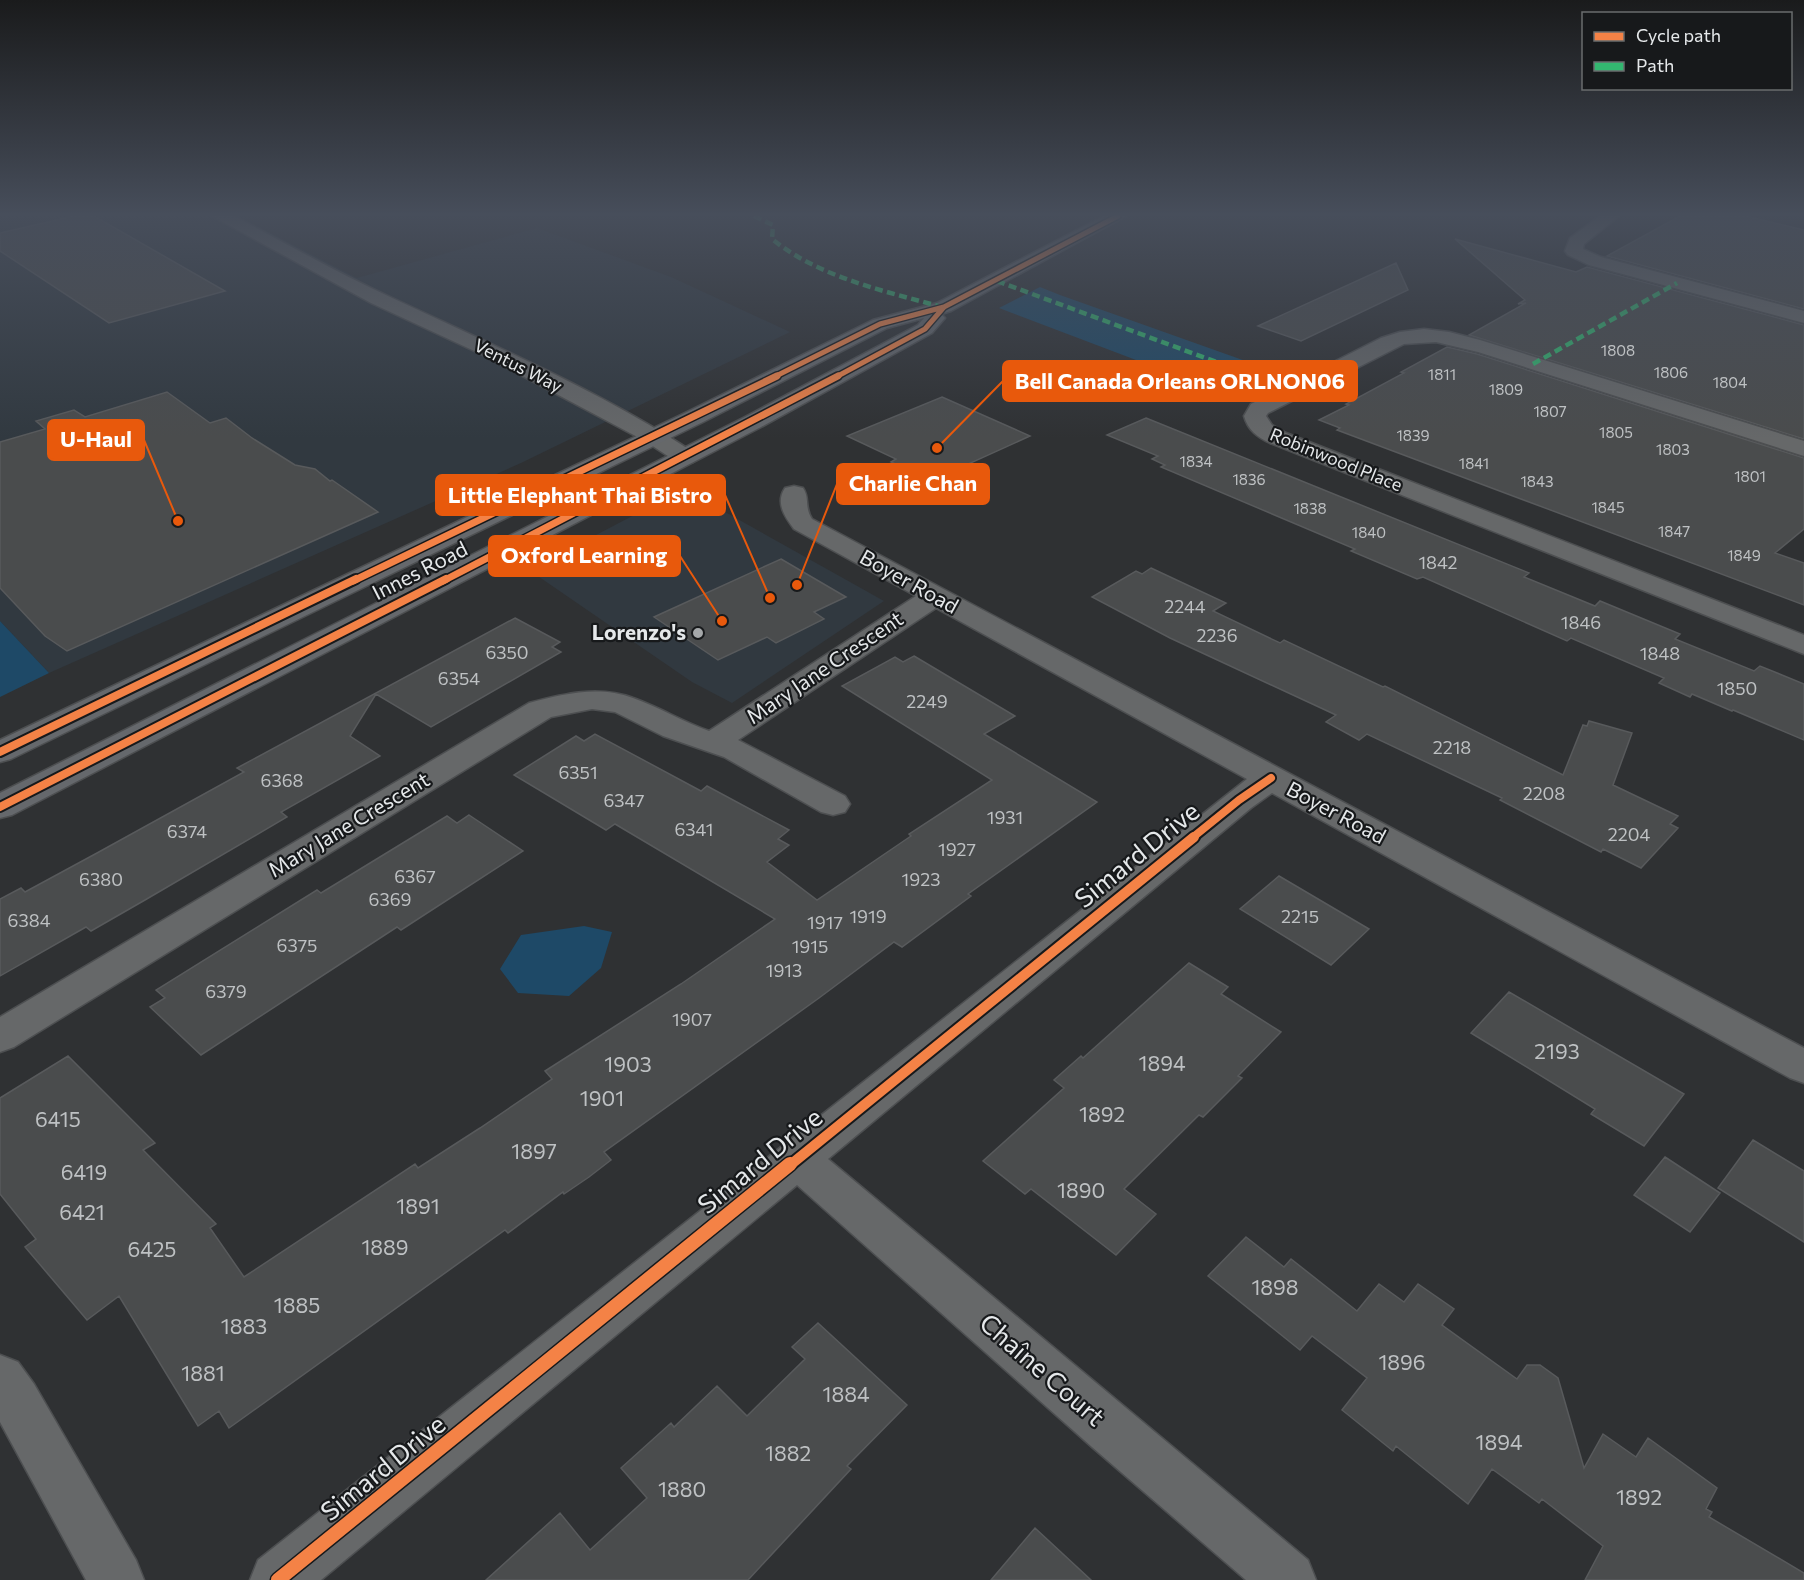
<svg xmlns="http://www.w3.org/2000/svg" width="1804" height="1580" font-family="Commissioner,sans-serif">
<rect width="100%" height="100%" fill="#2f3133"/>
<path fill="#313940" d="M0,216H238L357,278L537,228L671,277L790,332L521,463L49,673L0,621Z
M684,489L884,601L732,703L692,682L529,570Z"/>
<path fill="#1e4967" d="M1040,287L1060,295L1268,369L1202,385L999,308Z
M0,621L49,673L0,697Z
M584,926L612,932L601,968L569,996L518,993L500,969L521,935Z"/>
<path fill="#4a4c4d" stroke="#585a5c" stroke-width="1.5" d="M74,216H94L225,291L109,323L0,251V233Z
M1680,216H1746L1804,230V309L1607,256Z
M1455,239L1576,272L1587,267L1804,325V439L1469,335L1526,303L1518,304L1525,300Z
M1396,263L1408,290L1301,341L1258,326Z
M1447,347L1477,354L1804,458V529L1775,553L1804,563V605L1337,430L1340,428L1319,420L1349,405L1346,404L1404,373L1401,372Z
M167,392L210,423L226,418L252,438L295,465L315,469L330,481L332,480L378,512L67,651L45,636L0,588V442L45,429L36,421L74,410L85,417Z
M942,397L1030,436L931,481L891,462L896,459L847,436Z
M1146,418L1529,573L1524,577L1595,606L1600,601L1680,634L1675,639L1754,671L1760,666L1804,684V740L1733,710L1732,711L1692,694L1690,697L1659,683L1664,678L1571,638L1567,641L1423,577L1417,579L1351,551L1355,549L1161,467L1165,465L1152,459L1158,456L1107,435Z
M781,559L846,597L814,612L824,619L776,643L767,637L718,660L654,617Z
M1151,568L1226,603L1213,611L1280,643L1284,640L1383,687L1385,686L1563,775L1583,725L1587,726L1589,721L1632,733L1613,785L1678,816L1670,824L1678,828L1641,868L1603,849L1601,852L1500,800L1502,798L1367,734L1359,740L1326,722L1336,715L1170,638L1092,597L1136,571L1142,574Z
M515,618L560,642L552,647L561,652L431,727L376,694L350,736L380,756L281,812L287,817L145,900L91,931L86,927L0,976V899L21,888L25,892L97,853L244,772L237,768Z
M914,656L1015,716L984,734L1097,802L968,894L971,896L902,947L894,942L819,998L604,1152L611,1160L589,1177L564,1194L563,1192L508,1233L505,1230L229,1428L219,1411L198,1426L119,1296L87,1320L25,1247L36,1239L0,1194V1098L68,1056L155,1143L143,1150L216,1224L210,1228L244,1277L415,1164L418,1168L480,1128L552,1079L545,1071L681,984L775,919L615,824L606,830L514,775L576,736L584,741L595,734L701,791L707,786L789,830L778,839L789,845L767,862L817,900L911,836L909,834L992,780L842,686L895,657L903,662Z
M469,815L523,851L401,930L397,927L201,1055L150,1007L165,998L156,990L317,890L321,893L447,816L457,823Z
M1279,876L1369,929L1331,965L1240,909Z
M1189,963L1228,987L1221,994L1281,1032L1238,1076L1242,1078L1203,1117L1199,1115L1124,1189L1156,1214L1116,1255L1031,1189L1025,1194L983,1161L1064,1088L1054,1080L1081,1056L1083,1058Z
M1509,992L1684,1094L1644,1146L1591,1114L1595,1109L1471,1033Z
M1753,1140L1804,1171V1242L1718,1188Z
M1665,1157L1720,1193L1690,1232L1634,1195Z
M1246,1237L1284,1267L1291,1259L1357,1311L1379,1284L1404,1302L1418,1284L1454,1309L1442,1325L1517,1379L1527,1365H1540L1558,1378L1584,1468L1603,1434L1636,1457L1648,1438L1717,1488L1706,1509L1712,1512L1709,1517L1804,1573V1580H1585L1603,1546L1542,1499L1539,1503L1492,1469L1468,1504L1396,1446L1393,1451L1342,1410L1367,1378L1312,1336L1300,1350L1208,1276Z
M818,1323L907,1405L847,1466L851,1469L748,1580H486L560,1513L590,1550L647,1498L621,1468L671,1423L674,1427L717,1386L747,1416L805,1359L792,1347Z
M1035,1528L1091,1580H991Z"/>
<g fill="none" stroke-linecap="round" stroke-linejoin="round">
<g stroke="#4d4f51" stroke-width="3">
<path id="minor" d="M212,216H234C285,243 336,272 388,296C490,344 598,390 693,452L697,457L693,462L685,464L677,462L645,441L483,355L371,303Z
M1600,216H1619L1584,244L1583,249L1601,257L1804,311V323L1589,265L1568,255L1565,251L1570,238Z
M1424,329L1449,332L1480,340L1804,441V456L1478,352L1436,342L1404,344L1268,413L1266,416L1272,425L1286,433L1804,635V654L1270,443C1257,437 1248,430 1244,416L1251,404L1381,338L1400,332Z
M794,486L803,488C810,498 804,507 812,519L1804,1048V1083L1790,1078L1272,793L1251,808L828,1159L1308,1560L1316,1580H1246L1092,1447L797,1185L321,1580H250L258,1560L1247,779L936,608L738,740L845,796L850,804L845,812L833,815L821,812L724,757L663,736L615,712L592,709L551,717L14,1047L0,1052V1017L529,703C563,694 599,685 633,698C659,707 683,722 709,731L916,596L794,529C785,517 775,503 785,488Z
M0,1355L18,1362L34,1384L136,1560L144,1580H86L0,1422Z"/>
</g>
<g stroke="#4d4f51" stroke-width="3">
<path id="secondary" d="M1104,216H1126L951,311L941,314L945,318L932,333L761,427L12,815L0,818V793L745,417L918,325L924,318L887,328L703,422L11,759L0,762V740L687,412L873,320L937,303Z"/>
</g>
<use href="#minor" fill="#666869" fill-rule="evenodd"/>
<use href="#secondary" fill="#65686c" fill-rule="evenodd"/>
<path stroke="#33b770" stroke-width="4.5" stroke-dasharray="8 4.5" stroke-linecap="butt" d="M754,216L773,225L772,239C819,277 881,290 938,306
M997,281L1257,377
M1533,364L1677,283"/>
<path stroke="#33b770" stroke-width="5" stroke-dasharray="11 5" stroke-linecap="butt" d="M1253,376L1294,391"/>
<g stroke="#17191b" stroke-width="8">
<path id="cycleway-far4" d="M774,377L880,324L944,307L1118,216
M836,377L925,329L944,307"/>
</g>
<g stroke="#17191b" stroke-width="10">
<path id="cycleway-far3" d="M353,581L777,376
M443,581L838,376"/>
</g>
<g stroke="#17191b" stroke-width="12">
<path id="cycleway-far2" d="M0,752L356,579
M0,807L446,579
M1192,838L1239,800L1271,778"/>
</g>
<g stroke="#17191b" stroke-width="14">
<path id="cycleway-far1" d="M789,1166L1194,837"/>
</g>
<g stroke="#17191b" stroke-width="17">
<path id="cycleway" d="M278,1580L790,1164"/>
</g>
<use href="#cycleway-far4" stroke="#f48246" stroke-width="5"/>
<use href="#cycleway-far3" stroke="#f48246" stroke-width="7"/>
<use href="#cycleway-far2" stroke="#f48246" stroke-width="8"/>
<use href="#cycleway-far1" stroke="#f48246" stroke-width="10"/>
<use href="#cycleway" stroke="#f48246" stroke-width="14"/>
</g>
<linearGradient id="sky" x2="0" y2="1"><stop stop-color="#1a1b1c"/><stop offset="0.49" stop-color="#474e5b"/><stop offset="1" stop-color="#474e5b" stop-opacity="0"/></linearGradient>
<rect width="1804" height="438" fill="url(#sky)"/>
<circle fill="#a5a8aa" stroke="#17191b" stroke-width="2" cx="698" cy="633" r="6"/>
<g text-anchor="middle" stroke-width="4.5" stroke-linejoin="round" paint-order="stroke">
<g font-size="15" fill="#bec1c3">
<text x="1618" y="356">1808</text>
<text x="1671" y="378">1806</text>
<text x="1442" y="380">1811</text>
<text x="1730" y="388">1804</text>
<text x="1506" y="395">1809</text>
<text x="1550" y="417">1807</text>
<text x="1616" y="438">1805</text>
<text x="1413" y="441">1839</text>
<text x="1673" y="455">1803</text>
<text x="1196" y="467">1834</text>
<text x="1474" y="469">1841</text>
<text x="1750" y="482">1801</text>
<text x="1249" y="485">1836</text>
<text x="1537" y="487">1843</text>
<text x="1608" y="513">1845</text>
<text x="1310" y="514">1838</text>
<text x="1674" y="537">1847</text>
<text x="1369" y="538">1840</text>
<text x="1744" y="561">1849</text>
</g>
<g font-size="18" fill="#e5e8ea" stroke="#17191b">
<text transform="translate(518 366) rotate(27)" y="6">Ventus Way</text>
<text transform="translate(1336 460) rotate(22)" y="6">Robinwood Place</text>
</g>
<g font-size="18" fill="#bec1c3">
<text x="1438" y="569">1842</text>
<text x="1185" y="613">2244</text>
<text x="1581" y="629">1846</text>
<text x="1217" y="642">2236</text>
<text x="507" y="659">6350</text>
<text x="1660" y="660">1848</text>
<text x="459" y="685">6354</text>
<text x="1737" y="695">1850</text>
<text x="927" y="708">2249</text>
<text x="1452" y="754">2218</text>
<text x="578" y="779">6351</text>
<text x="282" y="787">6368</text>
<text x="1544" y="800">2208</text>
<text x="624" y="807">6347</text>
<text x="1005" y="824">1931</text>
<text x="694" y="836">6341</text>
<text x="187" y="838">6374</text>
<text x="1629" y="841">2204</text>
<text x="957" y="856">1927</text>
<text x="415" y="883">6367</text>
<text x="101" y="886">6380</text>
<text x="921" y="886">1923</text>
<text x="390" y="906">6369</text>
<text x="868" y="923">1919</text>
<text x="1300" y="923">2215</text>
<text x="29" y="927">6384</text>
<text x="825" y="929">1917</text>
<text x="297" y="952">6375</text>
<text x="810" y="953">1915</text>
<text x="784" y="977">1913</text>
<text x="226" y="998">6379</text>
<text x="692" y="1026">1907</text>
</g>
<g font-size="21" fill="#e5e8ea" stroke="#17191b">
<text transform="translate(420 571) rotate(-27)" y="7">Innes Road</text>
<text transform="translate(909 582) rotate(29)" y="7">Boyer Road</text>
<text transform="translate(825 668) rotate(-34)" y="7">Mary Jane Crescent</text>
<text transform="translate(1336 813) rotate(28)" y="7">Boyer Road</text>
<text transform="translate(349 825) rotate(-31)" y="7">Mary Jane Crescent</text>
</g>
<g font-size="21" font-weight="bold" fill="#e5e8ea" stroke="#17191b" text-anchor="end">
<text x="686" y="640">Lorenzo's</text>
</g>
<g font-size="21" fill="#bec1c3">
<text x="1557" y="1059">2193</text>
<text x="1162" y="1071">1894</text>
<text x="628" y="1072">1903</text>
<text x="602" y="1106">1901</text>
<text x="1102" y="1122">1892</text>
<text x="58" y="1127">6415</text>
<text x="534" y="1159">1897</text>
<text x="84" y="1180">6419</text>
<text x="1081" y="1198">1890</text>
<text x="418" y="1214">1891</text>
<text x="82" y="1220">6421</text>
<text x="385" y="1255">1889</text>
<text x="152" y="1257">6425</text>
<text x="1275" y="1295">1898</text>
<text x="297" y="1313">1885</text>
<text x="244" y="1334">1883</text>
<text x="1402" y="1370">1896</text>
<text x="203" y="1381">1881</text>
<text x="846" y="1402">1884</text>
<text x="1499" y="1450">1894</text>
<text x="788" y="1461">1882</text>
<text x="682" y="1497">1880</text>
<text x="1639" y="1505">1892</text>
</g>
<g font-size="26" fill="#e5e8ea" stroke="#17191b">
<text transform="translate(1137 855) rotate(-39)" y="9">Simard Drive</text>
<text transform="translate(760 1161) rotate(-39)" y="9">Simard Drive</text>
<text transform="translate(1042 1370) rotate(41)" y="9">Chaîne Court</text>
<text transform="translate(383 1468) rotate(-39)" y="9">Simard Drive</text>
</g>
</g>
<path fill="none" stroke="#e8590c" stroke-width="2" d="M937 448L1003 381M178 521L144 440M797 585L837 484M770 598L725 495M722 621L680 556"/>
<g fill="#e8590c" stroke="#17191b" stroke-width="2">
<circle cx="937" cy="448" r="6"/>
<circle cx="178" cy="521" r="6"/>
<circle cx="797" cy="585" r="6"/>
<circle cx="770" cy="598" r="6"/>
<circle cx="722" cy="621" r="6"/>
</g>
<g fill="#e8590c" stroke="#e8590c" stroke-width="2">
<rect x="1003" y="361" width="354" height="40" rx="6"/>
<rect x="48" y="420" width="96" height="40" rx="6"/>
<rect x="837" y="464" width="152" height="40" rx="6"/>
<rect x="436" y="475" width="289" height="40" rx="6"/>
<rect x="489" y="536" width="191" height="40" rx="6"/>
</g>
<g font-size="22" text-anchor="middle" font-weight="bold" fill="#fff">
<text x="1180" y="389">Bell Canada Orleans ORLNON06</text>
<text x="96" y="447">U-Haul</text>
<text x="913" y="491">Charlie Chan</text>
<text x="580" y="503">Little Elephant Thai Bistro</text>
<text x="584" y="563">Oxford Learning</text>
</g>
<rect x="1582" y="12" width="210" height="78" fill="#17191b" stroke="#696c6e" stroke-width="1.5"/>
<rect x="1594" y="32" width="30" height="9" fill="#f48246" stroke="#696c6e" stroke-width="1.5"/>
<text x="1636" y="42" font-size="18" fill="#e5e8ea">Cycle path</text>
<rect x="1594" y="62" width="30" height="9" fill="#33b770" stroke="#696c6e" stroke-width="1.5"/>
<text x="1636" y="72" font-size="18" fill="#e5e8ea">Path</text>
</svg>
